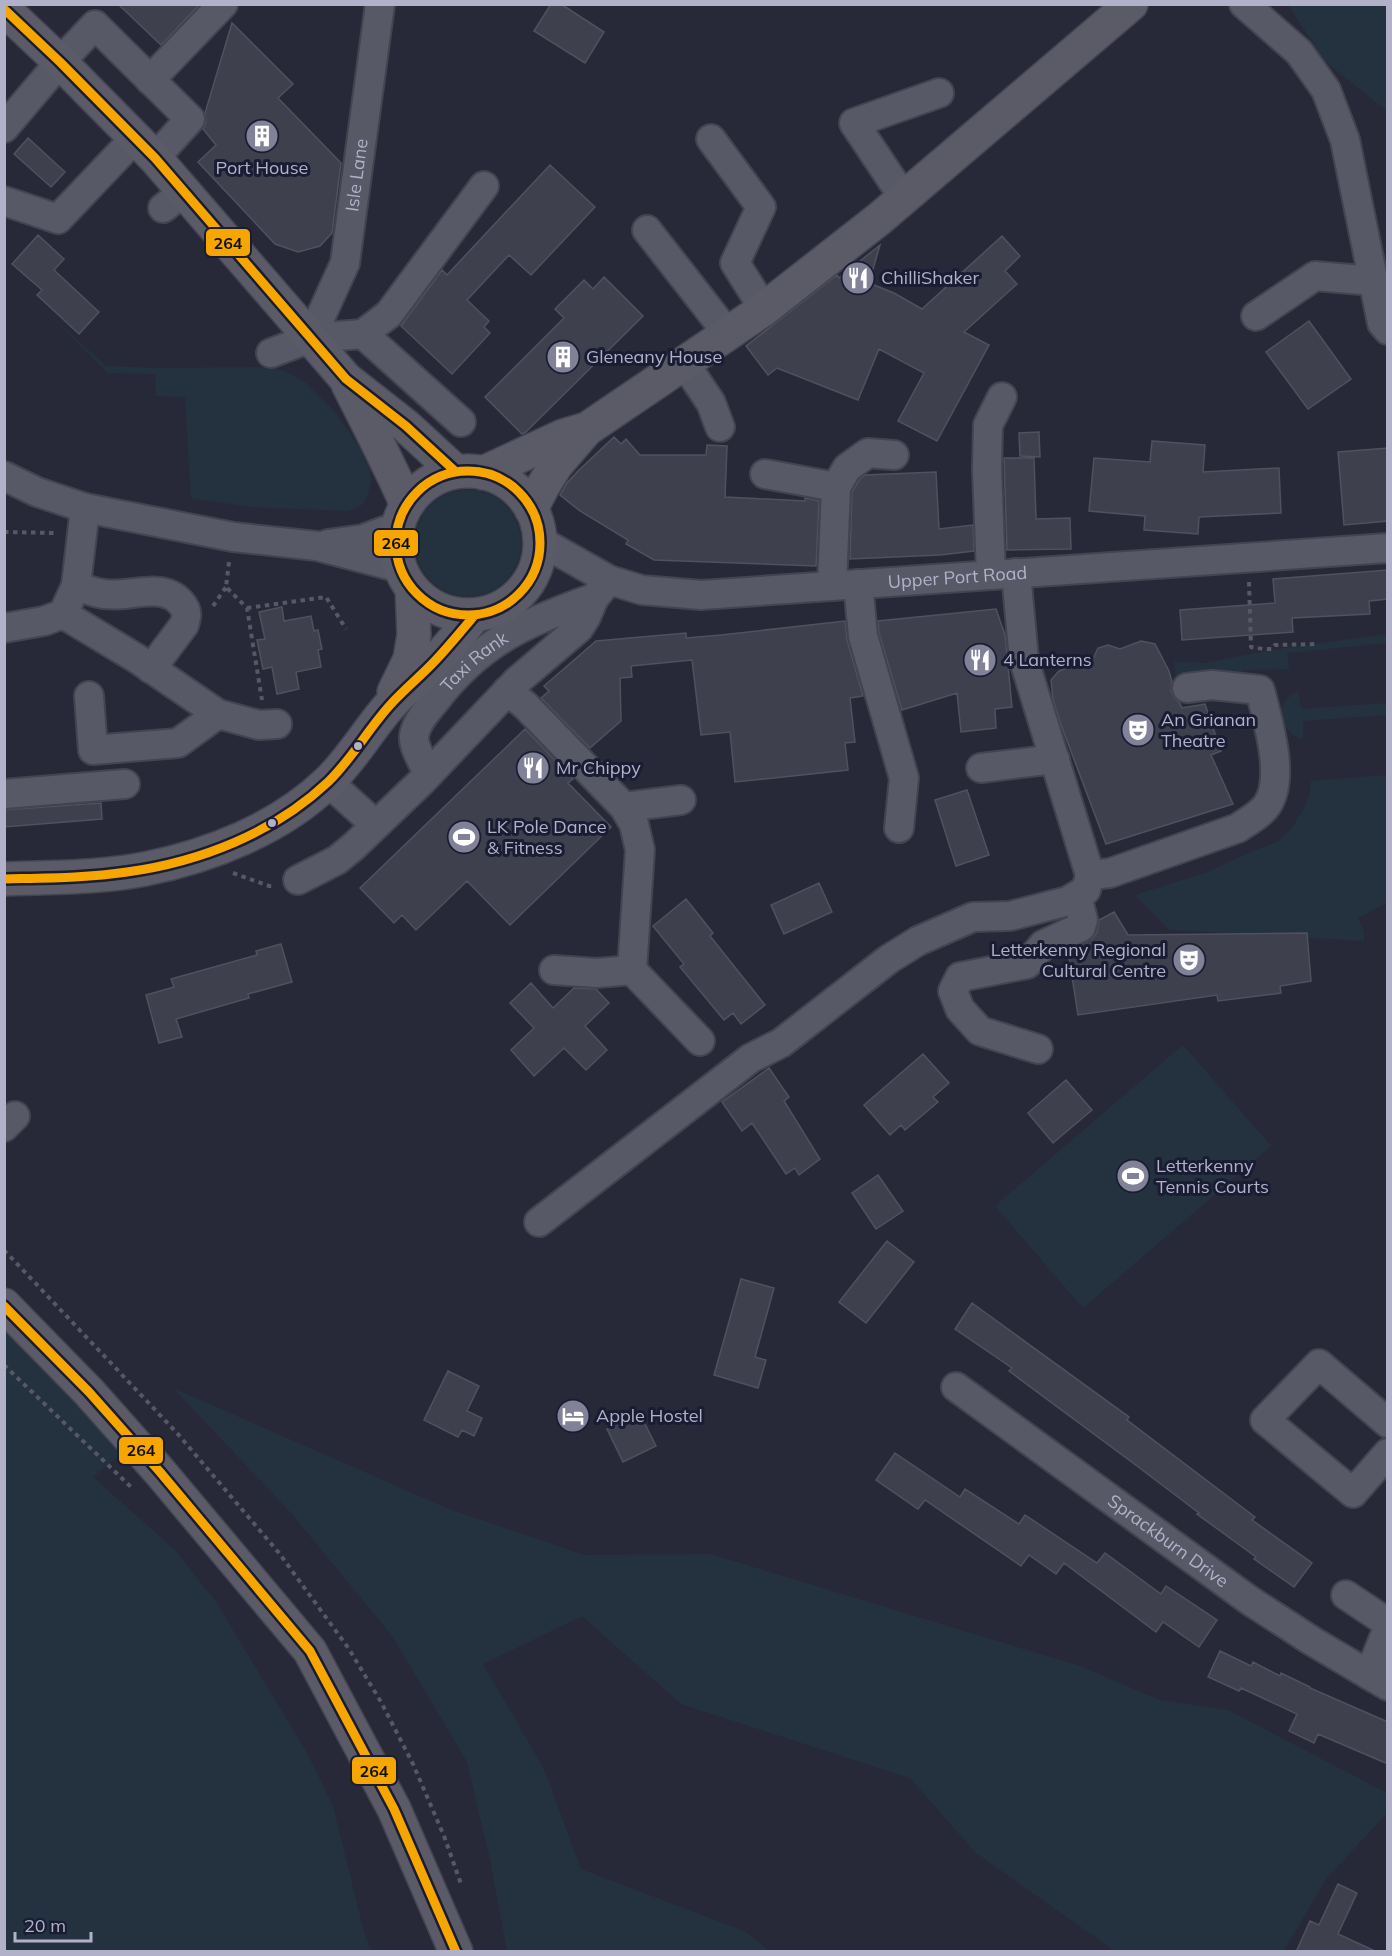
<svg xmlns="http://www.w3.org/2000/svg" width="1392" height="1956" font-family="Mulish,sans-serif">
<rect width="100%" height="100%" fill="#282938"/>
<path fill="#24323f" d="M1288,5H1387V111L1325,61Z
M52,317L106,366L154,368L269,367L287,372L306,383L336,413L360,449L370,470L371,481L368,495L362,505L348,511L250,507L191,498L185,397L156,396L155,374L108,373Z
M415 543a53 53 0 1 1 106 0a53 53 0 1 1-106 0Z
M1387,634V643L1287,653L1289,669L1244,670L1241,674L1210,673L1176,678L1174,662L1206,663L1271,650Z
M1298,691L1301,709L1387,703V715L1303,721V740C1277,729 1271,706 1298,691Z
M1387,775V903L1358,918L1364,932V941L1169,930L1135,895L1208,872L1255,850L1278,842L1292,828L1304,808L1309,796L1311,781Z
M1183,1045L1271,1146L1083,1308L995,1206Z
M4,1305L134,1443L93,1477L176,1551L216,1602L306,1751L333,1806L364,1932L371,1951H5Z
M173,1388L449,1509L584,1555L710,1554L1080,1666L1160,1700L1228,1710L1387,1793V1813L1326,1879L1284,1951H1115L976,1853L910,1778L681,1704L582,1616L483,1664L544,1769L581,1869L746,1932L769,1951H507L490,1860L467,1762L393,1637L291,1513Z"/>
<path fill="#3e404d" stroke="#505160" stroke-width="1.5" d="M118,4H200L161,45Z
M551,4H561L604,32L585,63L534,31Z
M232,23L293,84L278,98L341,163L332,233L320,246L298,252L275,244L198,162L216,145L203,129L206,122L205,113Z
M28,138L65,172L51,187L14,154Z
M550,165L595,207L531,275L509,255L467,300L489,321L484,327L490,333L452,374L401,326L442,270L447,275Z
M38,235L64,259L54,270L99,312L79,334L37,295L42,290L12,264Z
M1002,236L1020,256L1005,271L1017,284L964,332L989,345L937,441L898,421L924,373L879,349L858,400L777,368L768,375L746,346L837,275L839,278L880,245L869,283L894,293L922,309Z
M604,277L643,316L526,432L522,434L485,397L564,318L555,309L584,280L593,289Z
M1309,321L1351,379L1308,409L1266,352Z
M1039,432L1040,457L1020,456L1019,433Z
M614,437L621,444L626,439L640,455H706L707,445L727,446L725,497L805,501V498L819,501L816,566L654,560L626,544L628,540L580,511L560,495L567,483L578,471Z
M1152,441L1205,445L1203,472L1279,468L1281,513L1199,517L1198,534L1144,530L1145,516L1089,511L1094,458L1150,462Z
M1388,448V521L1344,525L1338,452Z
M1004,458H1034L1036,519L1070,518L1071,549L1007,550Z
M936,472L939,529L973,525L974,551L940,555L850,559L852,492L860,479L865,475Z
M1388,570V599L1369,601L1370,614L1292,618L1293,632L1182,640L1180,610L1275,603L1273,579Z
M282,607L284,621L311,616L314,631L318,630L322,649L318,650L321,667L296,672L299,689L277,694L272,667L263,669L257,640L265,639L259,612Z
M996,609L1005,635L1012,707L995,709L996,728L961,732L957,693L902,710L879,633L878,621Z
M845,621L847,640L863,696L850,698L855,742L845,743L848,770L735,782L730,732L701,735L692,660L631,666L632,677L620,678L621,721L590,748L541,698L549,691L544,686L596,641L686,633V638L721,635Z
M1141,641L1155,644L1169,671L1172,682L1171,691L1174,697L1179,702L1182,708L1205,704L1221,751L1211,755L1233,804L1106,844L1061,725L1053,699L1051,680L1059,671L1093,659L1098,648L1108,645L1120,649Z
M525,729L573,779L568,783L611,827L510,925L467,881L416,930L402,915L394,923L360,888Z
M967,790L989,855L956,866L935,800Z
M101,803L102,819L4,827V810Z
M819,883L832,912L784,934L771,905Z
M686,899L713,933L710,936L765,1005L741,1024L733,1013L724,1020L680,967L684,964L653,926Z
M1114,912L1128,935L1307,933L1311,981L1280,986L1281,993L1218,1001L1217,995L1078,1015L1068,951L1093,938L1097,932L1099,920Z
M281,944L292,982L248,994L249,998L176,1019L182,1037L159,1043L146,995L174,987L171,979L257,955L256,951Z
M531,983L553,1008L574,988L596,989L609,1003L585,1026L607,1050L586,1070L564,1048L534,1076L511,1050L534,1028L510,1003Z
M923,1054L949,1083L933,1097L938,1102L905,1130L901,1125L890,1135L864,1105Z
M769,1068L789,1097L784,1101L820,1159L799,1175L795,1168L786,1174L752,1123L742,1131L722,1102Z
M1066,1080L1092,1110L1053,1143L1028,1113Z
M878,1175L903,1211L876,1229L852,1193Z
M887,1241L914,1262L866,1323L839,1302Z
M741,1279L774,1288L755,1357L766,1360L758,1388L714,1375Z
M972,1303L1129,1417L1127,1420L1255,1517L1252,1520L1312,1563L1294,1587L1254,1559L1256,1557L1197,1514L1199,1513L1133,1463L1009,1371L1012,1368L955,1329Z
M448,1371L479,1386L467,1411L482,1418L474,1436L462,1430L458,1437L424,1420Z
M640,1414L656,1446L623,1462L607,1429Z
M895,1453L960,1497L965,1489L1019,1524L1025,1515L1097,1563L1105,1553L1161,1594L1166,1586L1217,1620L1199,1647L1163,1622L1156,1632L1064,1563L1056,1574L1029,1555L1021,1566L925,1500L918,1509L876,1480Z
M1220,1651L1251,1666L1253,1662L1280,1676L1281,1673L1310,1687V1688L1388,1722V1764L1318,1734L1314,1743L1289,1731L1297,1714L1241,1688L1239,1691L1208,1677Z
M1338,1884L1357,1893L1338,1934L1377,1952H1296L1310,1921L1319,1925Z"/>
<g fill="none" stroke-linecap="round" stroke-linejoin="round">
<g stroke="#434450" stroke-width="32">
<g id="minor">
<path d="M1244,4L1299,52L1326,90L1345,140L1382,323L1388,330"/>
<path d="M150,80L223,4"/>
<path d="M4,128L60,62L95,25L190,119L155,158"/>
<path d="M711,139L761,207L735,263L764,309"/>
<path d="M904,198L854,123L939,93"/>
<path d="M4,201L58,219L135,138"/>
<path d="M163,208L185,191"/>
<path d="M647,230L728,334"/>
<path d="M1256,316L1315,276L1374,281"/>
<path d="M363,334L389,314L484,186"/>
<path id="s1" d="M311,338L345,263L380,4"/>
<path d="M271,353L311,338L363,334L461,422"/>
<path d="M685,364L711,403L720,427"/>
<path d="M765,474L836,487"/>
<path d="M4,476L37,492L85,508L233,537L317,546L400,568"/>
<path id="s2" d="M540,541L609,580L642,590L701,595L1388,548"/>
<path d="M328,544L363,539L398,526"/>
<path d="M991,575L987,469L988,425L1002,397"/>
<path d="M858,584L863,636L904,778L899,828"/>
<path d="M76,586C85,589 95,593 104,594C129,598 163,581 181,603C188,611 187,616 184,625L151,669"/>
<path d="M832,586L836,487L847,468L868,453L894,455"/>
<path d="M63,614L136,658L218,714L259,725L277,724"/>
<path d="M4,628L44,621L63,614L76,586L85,508"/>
<path d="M507,691L525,705L624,807L634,824L640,850L632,970L700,1041"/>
<path d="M89,696L93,750L178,743L218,714"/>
<path d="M981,768L1055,759"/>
<path id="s3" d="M428,774C424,763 413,748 414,736C416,722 427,711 435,701C480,642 526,622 594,598"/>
<path d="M328,782L376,825"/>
<path d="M4,794L125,784"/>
<path d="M624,807L681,800"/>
<path d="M1090,875L1110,873L1238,828C1248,821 1260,815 1267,805C1286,777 1267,719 1260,690L1212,685L1187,688"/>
<path d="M298,880L337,860L353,847L421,782L517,681L579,628L586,617L594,598L609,580"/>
<path d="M554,970L597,973L632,970"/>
<path d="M1038,1049L980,1031L960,1009L953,991L960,977L1027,964L1043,945L1081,927L1083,920L1077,896"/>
<path d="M4,1127L15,1116"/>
<path d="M539,1222L751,1058L781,1043L889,959L918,941L973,917L1010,916L1068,901L1086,890L1090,875L1024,660L1016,573"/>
<path id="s4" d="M956,1387L1249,1600L1312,1641L1388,1686"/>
<path d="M1388,1423L1319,1364L1265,1420L1353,1493L1388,1453"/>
<path d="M1346,1595L1388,1623"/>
<path d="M1369,1675L1388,1628"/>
</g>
</g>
<g stroke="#434452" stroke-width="36">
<path id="major" d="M4,9L60,62L155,158L346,379L406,426L456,472
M348,384C368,424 389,464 407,505
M396 543a72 72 0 1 1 144 0a72 72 0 1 1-144 0Z
M483,473L563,436L583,430
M531,509L543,486L556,465L587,429L764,309L879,219L1131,4
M394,692L410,659L414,635L412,589
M4,879C51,877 99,878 145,869C210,856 279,829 328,782C350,761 365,735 385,711C398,695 415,681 430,666C446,650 460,633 475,615
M4,1305L89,1392L160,1472L310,1651L394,1809L456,1952"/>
</g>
<path stroke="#565863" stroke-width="4" stroke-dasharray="4.5 4.5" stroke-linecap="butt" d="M4,532L55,533
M229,562L226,587L247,608L262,700
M1249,582L1251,647L1263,649H1272L1275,645L1318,644
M213,606L226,587
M247,608L326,597L346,629
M233,873L269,886H274
M4,1250L177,1433L279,1553L349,1649L381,1702L413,1764L444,1836L461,1884
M4,1365L132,1488"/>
<use href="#minor" stroke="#585966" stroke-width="28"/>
<use href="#major" stroke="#5b5b68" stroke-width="33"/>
<g stroke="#1a1c34" stroke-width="14">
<path id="bus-1" d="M4,9L60,62L155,158L346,379L406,426L456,472
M396 543a72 72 0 1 1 144 0a72 72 0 1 1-144 0Z
M4,879C45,878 87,878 127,872C200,862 274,833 328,782C352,759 368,729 391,704C403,691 417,679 430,666C446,650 460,632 475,615
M4,1306L89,1392L160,1472L310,1651L394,1809L456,1952"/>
</g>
<use href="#bus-1" stroke="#f7a600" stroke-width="9"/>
</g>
<defs>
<g id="building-disc" transform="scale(1.725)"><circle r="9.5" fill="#818297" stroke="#1a1c34"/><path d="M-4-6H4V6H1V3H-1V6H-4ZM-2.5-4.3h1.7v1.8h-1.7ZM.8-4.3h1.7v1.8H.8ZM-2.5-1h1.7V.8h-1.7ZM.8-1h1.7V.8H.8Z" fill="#fff"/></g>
<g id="restaurant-disc" transform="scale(1.725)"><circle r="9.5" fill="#818297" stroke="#1a1c34"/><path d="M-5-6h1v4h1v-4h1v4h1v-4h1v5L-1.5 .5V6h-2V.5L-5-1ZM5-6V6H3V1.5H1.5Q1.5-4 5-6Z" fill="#fff"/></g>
<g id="theatre-disc" transform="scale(1.725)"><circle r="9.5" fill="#818297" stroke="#1a1c34"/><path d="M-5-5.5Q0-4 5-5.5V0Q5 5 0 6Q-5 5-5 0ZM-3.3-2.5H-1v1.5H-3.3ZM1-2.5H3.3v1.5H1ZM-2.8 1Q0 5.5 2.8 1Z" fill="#fff"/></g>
<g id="stadium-disc" transform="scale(1.725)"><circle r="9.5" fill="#818297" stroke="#1a1c34"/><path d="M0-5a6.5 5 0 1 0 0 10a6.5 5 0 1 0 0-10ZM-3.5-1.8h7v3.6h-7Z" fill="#fff"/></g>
<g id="hotel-disc" transform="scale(1.725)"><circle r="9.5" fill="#818297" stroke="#1a1c34"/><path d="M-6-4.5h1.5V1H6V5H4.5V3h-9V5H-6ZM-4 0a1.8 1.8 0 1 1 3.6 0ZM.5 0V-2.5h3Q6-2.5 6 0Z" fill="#fff"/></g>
</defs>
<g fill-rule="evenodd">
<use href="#building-disc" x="262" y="136"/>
<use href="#restaurant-disc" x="858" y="278"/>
<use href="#building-disc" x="563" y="357"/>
<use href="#restaurant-disc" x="980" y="660"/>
<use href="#theatre-disc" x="1138" y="730"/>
<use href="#restaurant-disc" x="533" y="768"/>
<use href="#stadium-disc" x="464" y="837"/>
<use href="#theatre-disc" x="1189" y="960"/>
<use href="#stadium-disc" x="1133" y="1176"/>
<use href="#hotel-disc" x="573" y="1416"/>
</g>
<g fill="#b1b2ca" stroke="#1a1c34" stroke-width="2">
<circle cx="358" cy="746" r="5"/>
<circle cx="272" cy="823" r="5"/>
</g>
<g text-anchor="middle" stroke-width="6" stroke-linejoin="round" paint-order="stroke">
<g font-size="18" fill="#b1b2ca" stroke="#1a1c34" text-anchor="start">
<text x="262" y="174" text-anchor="middle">Port House</text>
<text x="881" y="284">ChilliShaker</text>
<text x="586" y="363">Gleneany House</text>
<text x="1003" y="666">4 Lanterns</text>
<text x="1161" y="726">An Grianan<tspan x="1161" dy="21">Theatre</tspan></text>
<text x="556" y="774">Mr Chippy</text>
<text x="487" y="833">LK Pole Dance<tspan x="487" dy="21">&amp; Fitness</tspan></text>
<text x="1166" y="956" text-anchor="end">Letterkenny Regional<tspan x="1166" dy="21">Cultural Centre</tspan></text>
<text x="1156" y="1172">Letterkenny<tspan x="1156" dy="21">Tennis Courts</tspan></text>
<text x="596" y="1422">Apple Hostel</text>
</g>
<g font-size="18" fill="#b1b2ca" stroke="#1a1c34">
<text dy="6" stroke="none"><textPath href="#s1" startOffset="171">Isle Lane</textPath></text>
<text dy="6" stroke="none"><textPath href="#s2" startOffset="430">Upper Port Road</textPath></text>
<text dy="6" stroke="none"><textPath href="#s3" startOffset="138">Taxi Rank</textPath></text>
<text dy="6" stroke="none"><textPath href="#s4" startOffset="262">Sprackburn Drive</textPath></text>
</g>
</g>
<g stroke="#1a1c34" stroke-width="2">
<rect x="205" y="228" width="46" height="29" rx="6" fill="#f7a600"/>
<rect x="373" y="529" width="46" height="28" rx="6" fill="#f7a600"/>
<rect x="118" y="1436" width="46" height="29" rx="6" fill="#f7a600"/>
<rect x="351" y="1756" width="46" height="29" rx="6" fill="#f7a600"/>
</g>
<g font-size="16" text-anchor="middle" font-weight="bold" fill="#111">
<text x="228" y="249">264</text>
<text x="396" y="549">264</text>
<text x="141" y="1456">264</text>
<text x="374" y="1777">264</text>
</g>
<rect width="1392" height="1956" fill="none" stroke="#b1b2ca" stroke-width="12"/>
<path d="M15 1932v9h76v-9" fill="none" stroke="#b1b2ca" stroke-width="3"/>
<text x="24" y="1932" font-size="18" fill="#b1b2ca" stroke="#1a1c34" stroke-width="4.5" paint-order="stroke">20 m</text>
</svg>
